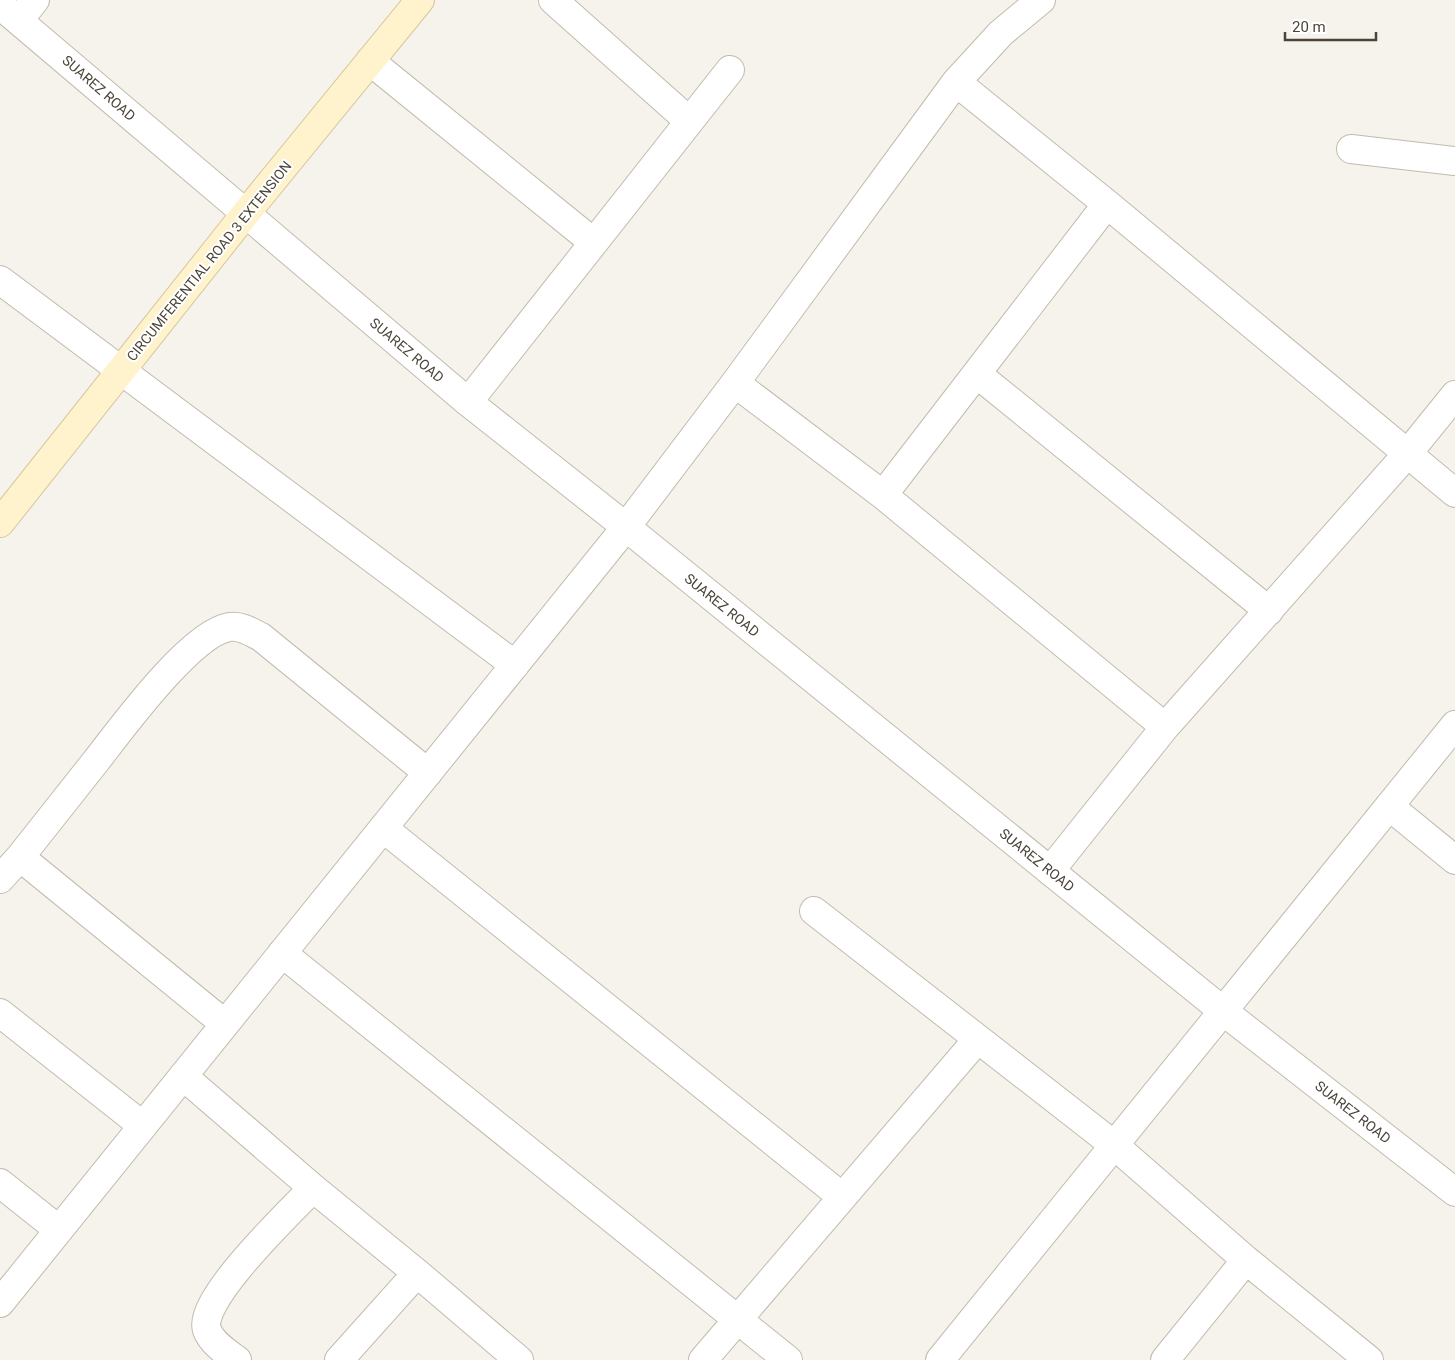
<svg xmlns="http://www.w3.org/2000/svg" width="1455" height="1360" font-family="Roboto,sans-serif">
<rect width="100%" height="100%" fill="#f6f3ec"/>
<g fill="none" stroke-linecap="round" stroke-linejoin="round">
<g stroke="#c2bbae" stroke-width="30">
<path id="minor" d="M553,0L689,121
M19,20L35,0
M370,61L593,242
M956,82L1107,204L1455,493
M1351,149L1455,161
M0,280L515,665
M977,374L1269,611
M735,383L883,495L1165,727
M468,402L730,70
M883,495L1107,204
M1389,806L1455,860
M383,828L841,1196
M20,857L225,1024
M1050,871L1165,727L1408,453L1455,395
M0,879L20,857C45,825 71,793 96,761C121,729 190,634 229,627C241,625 251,632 261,637L428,773
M814,911L1114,1145L1246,1260L1369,1360
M282,953L788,1360
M0,1013L143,1126
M183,1076L313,1188L417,1273L519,1360
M0,1183L59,1230
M0,1303L626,527L735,383L956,82L1001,33L1041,0
M237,1360C226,1352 212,1343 207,1330C196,1301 292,1210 313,1188
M339,1360L417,1273
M703,1360L977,1040
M940,1360L1455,725
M1165,1360L1246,1260"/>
</g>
<g stroke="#c2bbae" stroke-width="30">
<path id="tertiary" d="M0,5L468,402L626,527L1223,1011L1455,1192"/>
</g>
<g stroke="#d6c79b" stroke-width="30">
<path id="secondary" d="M0,523L246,213L420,0"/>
</g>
<use href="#minor" stroke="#fff" stroke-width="28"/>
<use href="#tertiary" stroke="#fff" stroke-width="28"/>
<use href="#secondary" stroke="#fff3cd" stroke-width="28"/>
</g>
<g text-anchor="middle" stroke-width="4" stroke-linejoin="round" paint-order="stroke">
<g font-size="14" fill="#4b4439" stroke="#fff">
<text transform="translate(99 88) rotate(41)" y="5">SUAREZ ROAD</text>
<text transform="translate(209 261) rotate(-51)" y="5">CIRCUMFERENTIAL ROAD 3 EXTENSION</text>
<text transform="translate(407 350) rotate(40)" y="5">SUAREZ ROAD</text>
<text transform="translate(722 605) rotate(39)" y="5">SUAREZ ROAD</text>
<text transform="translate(1037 860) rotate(39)" y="5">SUAREZ ROAD</text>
<text transform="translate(1353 1112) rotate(38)" y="5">SUAREZ ROAD</text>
</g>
</g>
<path d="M1285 32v8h91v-8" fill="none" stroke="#4b4439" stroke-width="2.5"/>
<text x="1292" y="32" font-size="15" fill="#4b4439" stroke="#ffffff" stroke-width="4" paint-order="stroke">20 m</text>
</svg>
